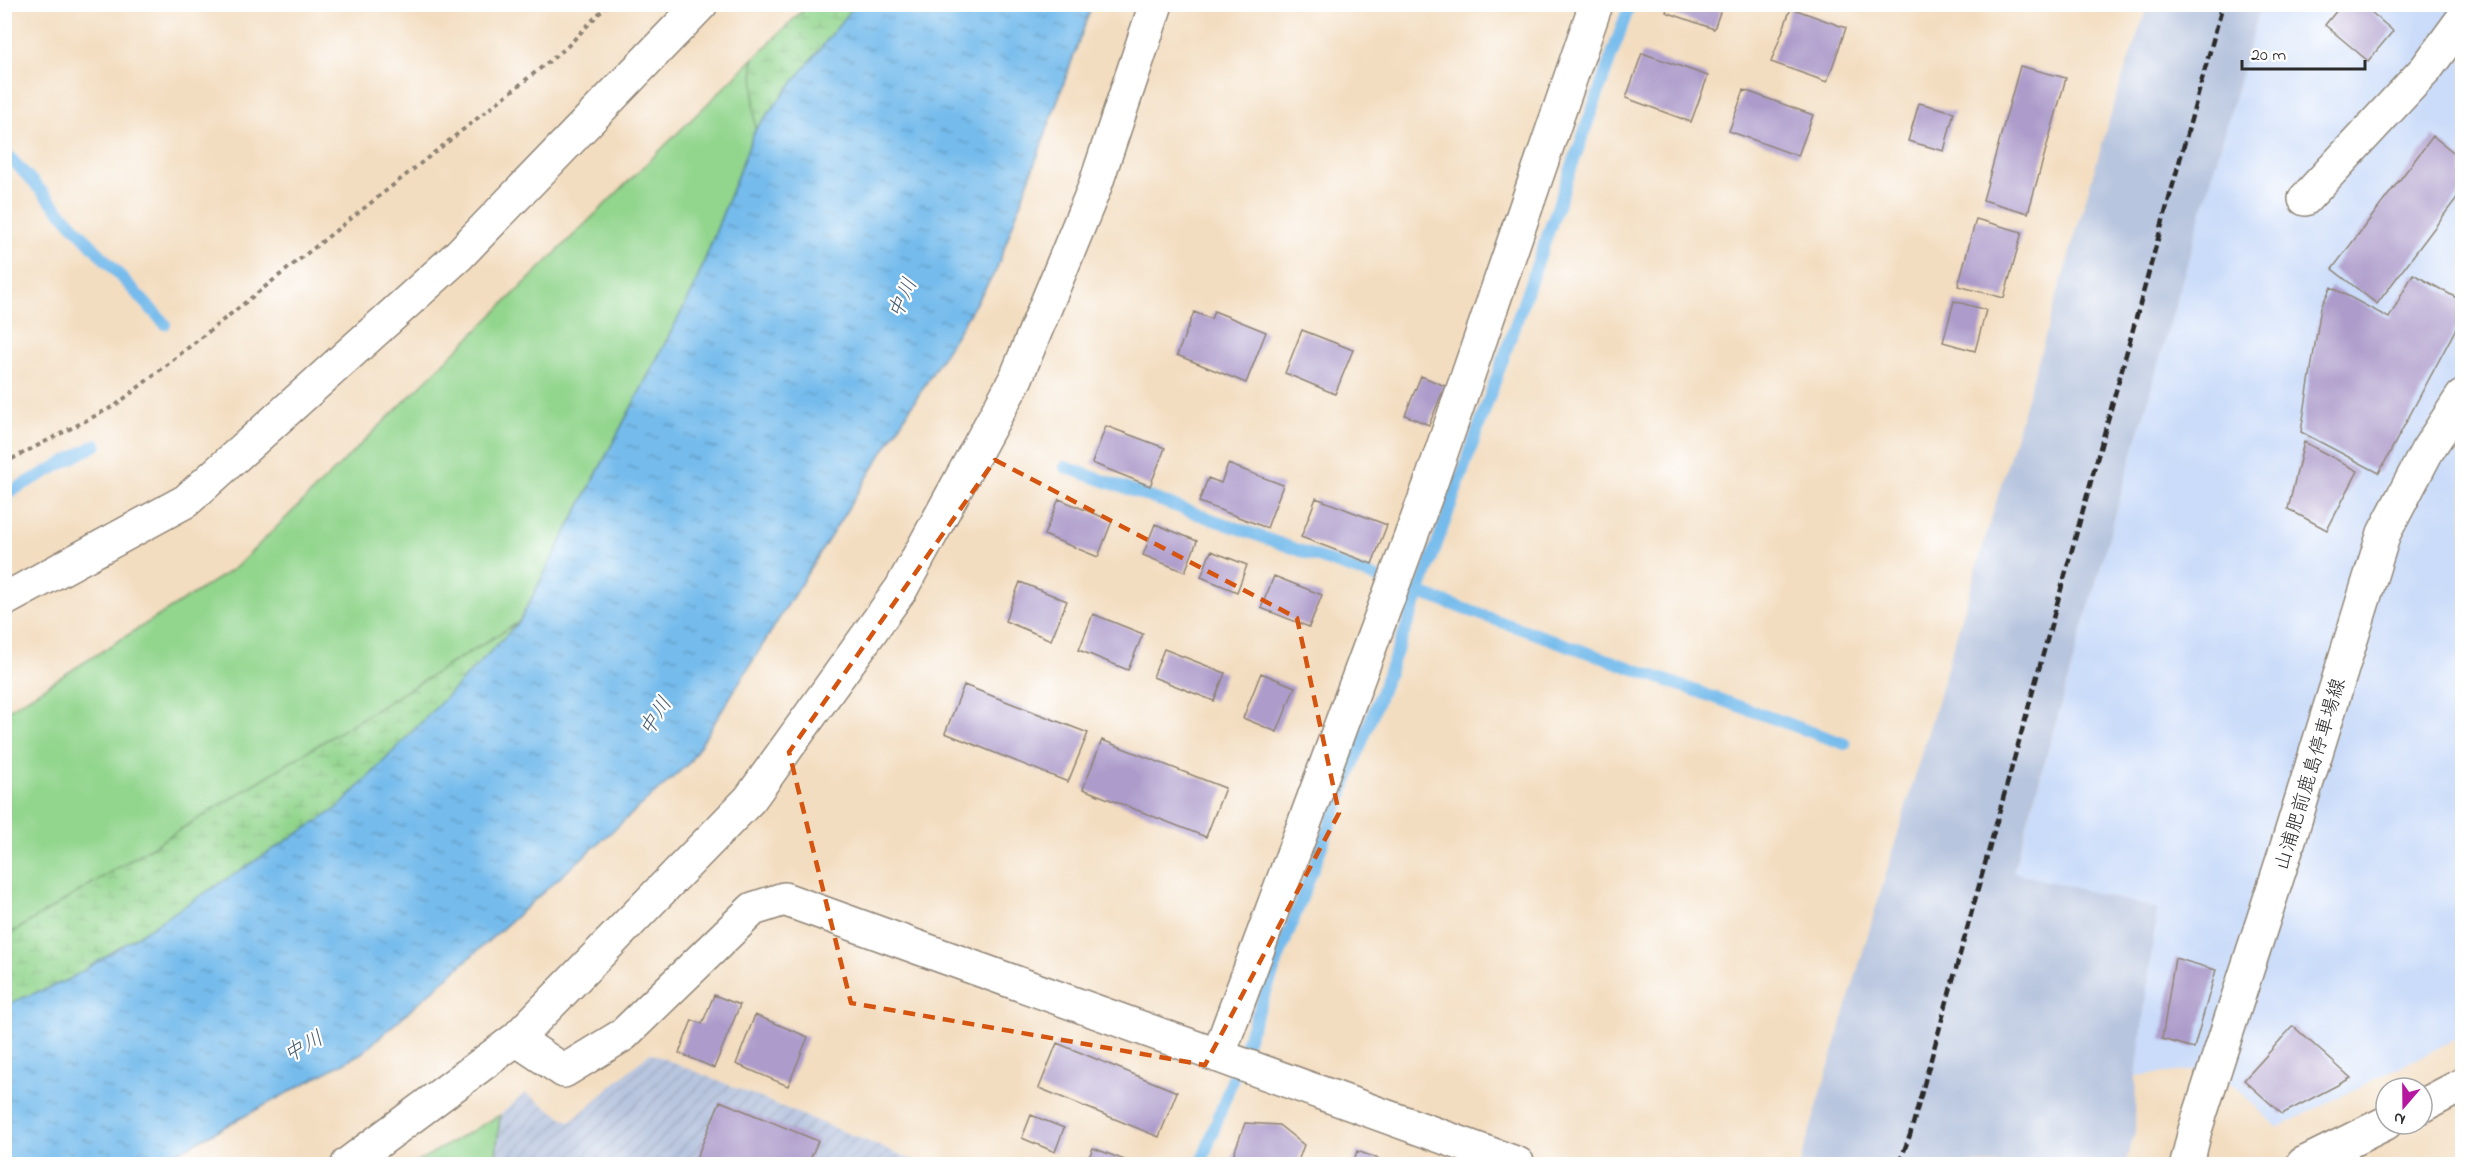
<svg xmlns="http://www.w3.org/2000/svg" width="2467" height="1169" font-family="'Indie Flower','Klee One',sans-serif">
<defs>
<pattern id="industrial-furrows" width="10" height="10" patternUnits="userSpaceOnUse" patternTransform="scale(1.5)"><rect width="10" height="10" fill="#b7c5de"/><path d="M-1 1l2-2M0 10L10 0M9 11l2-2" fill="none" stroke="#9ea9bf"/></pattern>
<pattern id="wetland-marsh" width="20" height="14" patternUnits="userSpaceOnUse" patternTransform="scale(1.5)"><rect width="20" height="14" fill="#92d58d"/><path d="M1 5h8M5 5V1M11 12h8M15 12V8" fill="none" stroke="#7eb77a"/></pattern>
<pattern id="water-ripples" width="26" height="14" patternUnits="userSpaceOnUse" patternTransform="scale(1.5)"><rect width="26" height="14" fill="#75bbec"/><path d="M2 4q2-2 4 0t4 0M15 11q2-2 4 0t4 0" fill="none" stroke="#6098bf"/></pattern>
</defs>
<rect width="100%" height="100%" fill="#fff"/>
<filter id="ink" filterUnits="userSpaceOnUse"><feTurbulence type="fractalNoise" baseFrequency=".0167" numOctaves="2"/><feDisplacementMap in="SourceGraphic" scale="12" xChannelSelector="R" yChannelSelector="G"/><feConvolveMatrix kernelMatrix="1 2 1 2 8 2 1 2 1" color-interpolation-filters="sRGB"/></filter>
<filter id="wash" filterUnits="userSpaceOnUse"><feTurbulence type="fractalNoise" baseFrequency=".008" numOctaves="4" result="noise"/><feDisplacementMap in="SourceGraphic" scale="24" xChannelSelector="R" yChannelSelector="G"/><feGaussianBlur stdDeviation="1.35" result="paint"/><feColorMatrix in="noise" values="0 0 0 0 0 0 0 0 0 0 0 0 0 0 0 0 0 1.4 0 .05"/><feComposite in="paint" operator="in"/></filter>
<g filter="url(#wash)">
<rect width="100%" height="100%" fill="#f3ddc0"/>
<path fill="#cadcf9" d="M2261,5H2462V1036L2277,1128L2234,1085L2197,1070L2136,1076L2157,909L2013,873Z"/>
<path fill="url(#industrial-furrows)" d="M650,1053L923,1164H495L500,1115L525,1093L570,1122Z"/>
<path fill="#b7c5de" d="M2148,4L2261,5L2013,872L2157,909L2136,1076L2135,1132L2125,1164H1800L2116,97Z"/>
<path fill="#92d58d" stroke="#5e805c" stroke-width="1.5" d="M753,59L755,130L694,288L519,622L5,937V712L235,568Z
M500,1115L495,1164H413Z"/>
<path fill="url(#wetland-marsh)" stroke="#5e805c" stroke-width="1.5" d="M808,5H1010L520,775L5,1120V937L519,622L694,288L755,130L753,59Z"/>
<path fill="url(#water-ripples)" stroke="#50738c" stroke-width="1.5" d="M856,4L1092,5L996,271L689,763L362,1053L176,1153L111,1164H5V1005L70,979L338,808L519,622L694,288L755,130Z"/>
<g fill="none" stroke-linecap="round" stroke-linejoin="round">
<path stroke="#75bbec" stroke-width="12" d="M4,151L165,324
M1065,467L1845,744
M4,495L96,445
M1201,1164L1243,1051L1419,594L1630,4"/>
</g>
<g id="blocks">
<path fill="#ad9ccb" d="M1668,4H1723L1714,29L1666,12Z
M2342,4H2375L2370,11L2393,31L2368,61L2325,25Z
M1791,8L1846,28L1827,82L1771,62Z
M1642,53L1708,76L1691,122L1626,98Z
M2020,66L2066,78L2028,213L1983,200Z
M1744,90L1813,115L1798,156L1729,131Z
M1919,103L1954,112L1944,151L1908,141Z
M2433,136L2462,159V191L2377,304L2332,269Z
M1976,219L2022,232L2004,298L1958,286Z
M2413,274L2462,301V317L2379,473L2301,432L2321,307L2331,287L2389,318Z
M1954,301L1986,310L1975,351L1943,342Z
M1214,311L1266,332L1246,383L1177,355L1194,312L1211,319Z
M1302,330L1353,350L1335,394L1285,373Z
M1421,376L1445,386L1429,425L1405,415Z
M1106,426L1165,448L1150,486L1092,463Z
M2304,442L2358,471L2327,530L2288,509Z
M1228,464L1283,485L1267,528L1199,502L1208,478L1221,483Z
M1316,498L1387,525L1372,564L1301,537Z
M1059,499L1112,521L1098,557L1044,535Z
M1155,524L1197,541L1185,572L1143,555Z
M1211,551L1247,565L1237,592L1201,577Z
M1274,576L1322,595L1309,627L1261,608Z
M1020,582L1067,601L1051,640L1005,621Z
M1093,614L1143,634L1128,670L1079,650Z
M1164,649L1225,673L1214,701L1153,677Z
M1261,673L1295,687L1277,732L1243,718Z
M964,685L1088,733L1068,782L945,733Z
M1102,740L1225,788L1206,837L1083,789Z
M2175,958L2216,970L2194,1048L2162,1039Z
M714,995L740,1005L714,1068L679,1053L692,1020L702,1024Z
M755,1015L808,1037L788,1086L736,1064Z
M2293,1026L2351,1078L2282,1114L2244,1080Z
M1057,1043L1177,1092L1159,1137L1039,1088Z
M720,1101L818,1141L808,1164H694Z
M1031,1115L1064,1128L1055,1152L1022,1138Z
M1245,1123L1279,1125L1304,1145L1297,1164H1230Z
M1093,1148L1135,1164H1086Z
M1357,1151L1393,1164H1353Z"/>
</g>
</g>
<g filter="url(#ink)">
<use href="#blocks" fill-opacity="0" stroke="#8f8476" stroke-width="1.5"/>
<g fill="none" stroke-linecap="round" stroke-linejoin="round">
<g stroke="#8f8476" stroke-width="36">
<path id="minor" d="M2305,199L2426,69L2462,20
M4,600L186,501L458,256L701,4
M516,1039L564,1071L623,1035L753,909L784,899L1518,1164
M1218,1056L1430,485L1596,4
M348,1164L516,1039L750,799L901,589L1016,378L1094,189L1156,4"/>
</g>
<g stroke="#8f8476" stroke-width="36">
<path id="tertiary" d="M2422,1106L2462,1085
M2303,1164L2386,1123"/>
</g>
<g stroke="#8f8476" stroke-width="36">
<path id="secondary" d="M2187,1164L2195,1130L2284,856L2384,533L2427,451L2462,397"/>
</g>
<path stroke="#8f8476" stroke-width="4" stroke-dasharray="4.5 4.5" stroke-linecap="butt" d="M4,463L116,405L566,48L608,4"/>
<use href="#minor" stroke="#fff" stroke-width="33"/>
<use href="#tertiary" stroke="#fff" stroke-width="33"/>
<use href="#secondary" stroke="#fff" stroke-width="33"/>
<path stroke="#2b2b2b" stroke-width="4.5" stroke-dasharray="9 4.5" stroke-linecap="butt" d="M1899,1164L1910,1135L2223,4"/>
</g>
</g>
<path fill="none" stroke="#d5540f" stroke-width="4.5" stroke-dasharray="12 8" stroke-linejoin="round" d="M995,460L1297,618L1339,813L1205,1065L851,1003L789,752Z"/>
<g text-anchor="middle" stroke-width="4.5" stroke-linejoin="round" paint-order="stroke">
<g font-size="20" fill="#2b2b2b" stroke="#fff">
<text transform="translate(2309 774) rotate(-73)" y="7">山浦肥前鹿島停車場線</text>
</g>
<g font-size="21" font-style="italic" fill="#455d6f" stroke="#fff">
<text transform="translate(902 298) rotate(-66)" y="7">中川</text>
<text transform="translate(655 716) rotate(-57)" y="7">中川</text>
<text transform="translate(303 1046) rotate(-29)" y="7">中川</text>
</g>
</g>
<rect width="2467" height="1169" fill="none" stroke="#fff" stroke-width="24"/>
<g transform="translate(2404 1106) rotate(200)"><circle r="28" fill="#ffffff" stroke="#aaaaaa" stroke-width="1.5"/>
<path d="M0-4.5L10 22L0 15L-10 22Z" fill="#b5179e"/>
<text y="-9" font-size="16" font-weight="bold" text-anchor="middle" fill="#2b2b2b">N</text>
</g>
<path d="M2242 60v9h123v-9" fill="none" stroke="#2b2b2b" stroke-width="3"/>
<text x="2251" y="60" font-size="18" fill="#2b2b2b" stroke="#ffffff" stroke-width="4.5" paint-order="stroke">20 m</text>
</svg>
